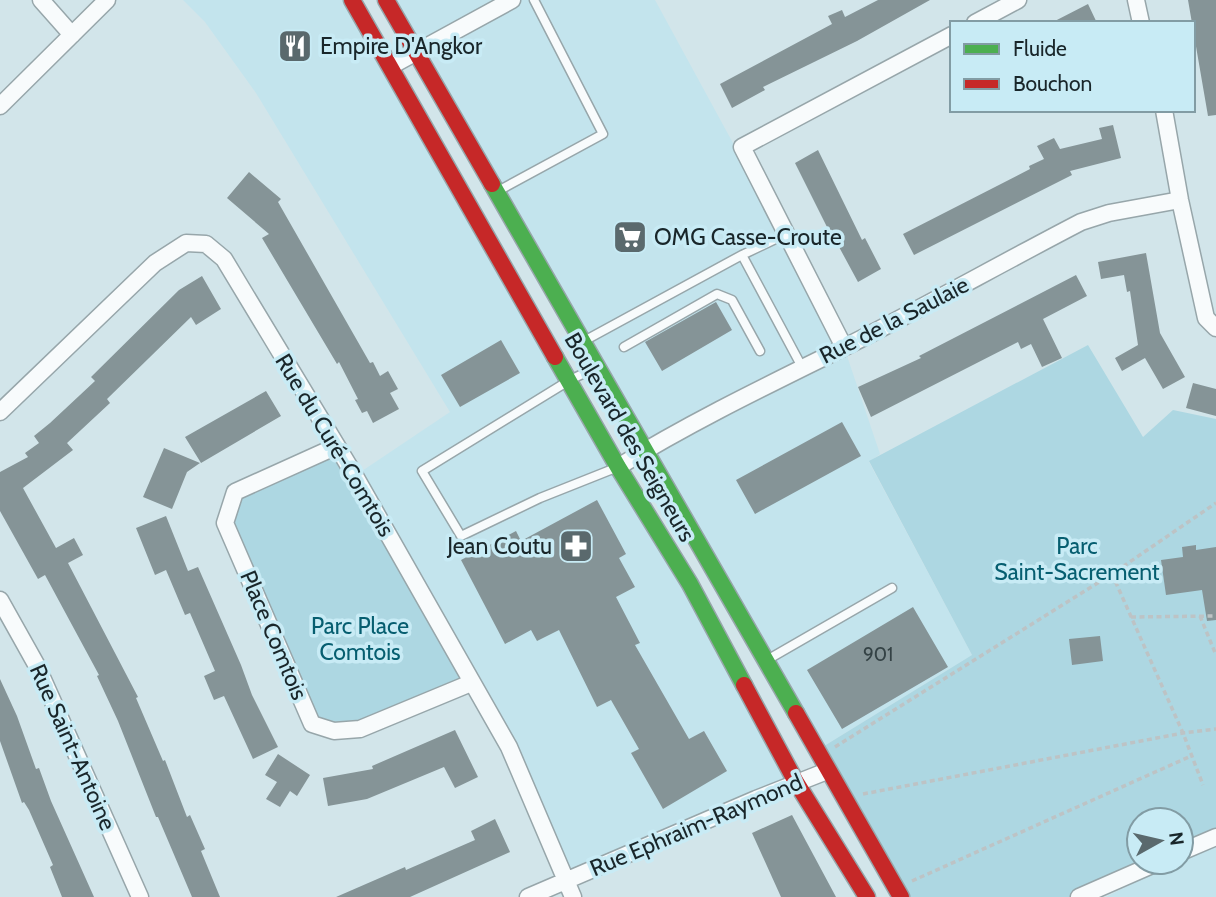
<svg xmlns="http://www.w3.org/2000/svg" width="1216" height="897" font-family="Cabin,sans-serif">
<rect width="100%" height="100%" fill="#d2e5ea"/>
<path fill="#c3e4ed" d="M183,0H349L796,782L566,881L509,747L359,473L450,412L256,93L205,22Z
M391,0H655L844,347L880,454L869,462L972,655L816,751Z
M1216,841V897H1106L1174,862H1181V859Z"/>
<path fill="#add7e2" d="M1088,345L1143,437L1173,410L1216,419V837L1181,852V820H1139V862H1159L1079,897H898L816,751L972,655L869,461Z
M337,446L471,683L360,729L312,724L225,523L235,492Z"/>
<path fill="#859497" d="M878,0H930L857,41L763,87L765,90L732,108L720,84L832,24L828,16L842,10L845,17Z
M1188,0H1216V115L1208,116Z
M1088,4L1097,23H1051Z
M1113,125L1121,158L1070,171L1072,175L914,255L903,234L1030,169L1029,166L1044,159L1037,146L1054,138L1060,149L1102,139L1099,128Z
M818,150L862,240L865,238L881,269L858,282L832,234L831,235L795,163Z
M249,172L281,199L278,202L370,363L373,362L380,376L388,371L398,389L390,393L399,409L373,423L367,411L362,413L355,400L358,399L339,362L337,364L262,238L269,234L227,198Z
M1146,253L1160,333L1185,377L1163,389L1145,358L1122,371L1115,358L1138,345L1130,291L1127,292L1124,275L1101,279L1098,262Z
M1076,275L1087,296L1043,319L1062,358L1042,367L1031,344L1021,349L1018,342L871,417L858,387L921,358L919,356Z
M202,276L221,309L196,325L191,317L107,399L110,403L67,443L73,450L23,488L56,548L74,538L83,555L68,563L138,697L136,698L163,761L165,760L187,817L190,815L205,849L201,851L220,897H192L158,817H156L118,721L97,676L99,675L45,575L38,579L0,511V472L28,457L25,453L39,443L34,436L50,423L95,381L91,377L179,290Z
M716,302L732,330L662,371L645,342Z
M501,340L520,373L460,407L441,375Z
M1193,383L1216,389V416L1186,408Z
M266,391L281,416L201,463L185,437Z
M842,422L861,456L755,514L736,480Z
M164,448L200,463L187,472L172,509L143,497Z
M597,500L626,554L619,558L635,587L616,597L640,643L635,645L689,739L704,731L727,771L663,809L631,753L639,749L611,700L597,707L559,630L537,641L531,630L505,644L461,560L516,531L521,541Z
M166,516L188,571L198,567L241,665L252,695L278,747L253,759L224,696L214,700L204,676L215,671L190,613L185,615L166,570L155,575L136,528Z
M1196,545V550L1216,547V620L1207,621L1202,590L1166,595L1161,560L1183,557L1182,547Z
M913,607L948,667L842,729L807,670Z
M1100,636L1103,661L1072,665L1069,639Z
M0,679L17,716L36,769L39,768L51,801L94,897H62L50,867L53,865L29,810L24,802L22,803L0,741Z
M455,730L478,777L455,788L444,767L367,799L328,806L323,778L373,769L372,766Z
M278,754L310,775L297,796L290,791L280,807L266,799L277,782L265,775Z
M792,815L836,897H781L752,833Z
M495,819L510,852L410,897H336L405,867L406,870L475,840L471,831Z"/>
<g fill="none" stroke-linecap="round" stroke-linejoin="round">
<g stroke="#97a6aa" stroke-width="11">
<path id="lane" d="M498,191L603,134L534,0
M742,255L802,367
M584,341L742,255L786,234
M624,347L717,294L732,300L760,351
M595,368L570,380L422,471L461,536L540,498L618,467
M767,660L892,588"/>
</g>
<g stroke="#97a6aa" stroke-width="19">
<path id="street" d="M41,0L72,35
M1136,0L1141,23
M975,23L1018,0
M391,66L512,0
M0,106L107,0
M1164,110L1180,200L1206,318L1216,328
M844,347L742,147L952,35
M0,412L155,263L186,243L206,244L224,259L355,476L509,747L573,897
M337,446L235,492L225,523L312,724L334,731L360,729L471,683
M618,467C691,422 768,385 845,347C924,307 1002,263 1081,222L1109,213L1180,200
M0,600L37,666L140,897
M1181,852L1216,837
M528,897L756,799L827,771
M1079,897L1159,862"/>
</g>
<g stroke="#97a6aa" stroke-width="19">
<path id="fast" d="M492,184L796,713
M555,357L618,467L690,584L744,685"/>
</g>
<g stroke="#97a6aa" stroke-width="19">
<path id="jam" d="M352,0L555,357
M386,0L492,184
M744,685L796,782L867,897
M796,713L901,897"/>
</g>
<path stroke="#bdc3c5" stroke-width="3.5" stroke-dasharray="5 3.5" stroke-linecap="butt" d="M1112,574L1183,733L1203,785
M1200,616L1216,655
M1131,617L1216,616
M835,747L1112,574L1216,503
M863,794L1183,733L1216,729
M912,881L1191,756"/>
<use href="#lane" stroke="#f8fbfc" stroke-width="8"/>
<use href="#street" stroke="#f8fbfc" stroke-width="16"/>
<use href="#fast" stroke="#4caf50" stroke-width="16"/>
<use href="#jam" stroke="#c62828" stroke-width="16"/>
</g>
<defs>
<g id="restaurant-square" transform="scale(1.75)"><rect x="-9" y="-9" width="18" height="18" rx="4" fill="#5a696d" stroke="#c8ebf5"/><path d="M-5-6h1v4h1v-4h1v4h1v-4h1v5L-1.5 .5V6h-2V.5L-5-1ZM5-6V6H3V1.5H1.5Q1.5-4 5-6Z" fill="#fff"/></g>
<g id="supermarket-square" transform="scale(1.75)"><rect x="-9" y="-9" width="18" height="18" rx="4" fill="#5a696d" stroke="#c8ebf5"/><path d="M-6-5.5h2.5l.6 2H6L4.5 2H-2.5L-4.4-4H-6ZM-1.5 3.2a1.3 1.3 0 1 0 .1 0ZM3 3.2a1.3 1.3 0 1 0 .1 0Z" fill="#fff"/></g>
<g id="pharmacy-square" transform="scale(1.75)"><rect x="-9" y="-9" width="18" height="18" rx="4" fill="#5a696d" stroke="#c8ebf5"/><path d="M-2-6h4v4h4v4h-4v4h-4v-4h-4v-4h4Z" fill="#fff"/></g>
</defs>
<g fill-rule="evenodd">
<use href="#restaurant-square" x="295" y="46"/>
<use href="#supermarket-square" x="630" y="237"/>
<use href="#pharmacy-square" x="576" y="546"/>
</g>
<g text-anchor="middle" stroke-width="7" stroke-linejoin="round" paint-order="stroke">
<g font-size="19" fill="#344245">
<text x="878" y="661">901</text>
</g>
<g font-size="23" fill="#19262a" stroke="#c8ebf5" text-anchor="start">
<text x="320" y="54">Empire D'Angkor</text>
<text x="654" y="245">OMG Casse-Croute</text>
<text x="552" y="554" text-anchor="end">Jean Coutu</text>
</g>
<g font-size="23" fill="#19262a" stroke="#c8ebf5">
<text transform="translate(894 320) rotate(-27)" y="8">Rue de la Saulaie</text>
<text transform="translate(630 437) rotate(60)" y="8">Boulevard des Seigneurs</text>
<text transform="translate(335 445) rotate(59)" y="8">Rue du Curé-Comtois</text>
<text transform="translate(274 635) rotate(67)" y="8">Place Comtois</text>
<text transform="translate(73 747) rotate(66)" y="8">Rue Saint-Antoine</text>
<text transform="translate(696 825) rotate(-23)" y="8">Rue Ephraim-Raymond</text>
</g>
<g font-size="23" fill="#065e70" stroke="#c8ebf5">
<text x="1077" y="554">Parc<tspan x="1077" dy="26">Saint-Sacrement</tspan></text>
<text x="360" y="634">Parc Place<tspan x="360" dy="26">Comtois</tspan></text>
</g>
</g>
<rect x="950" y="21" width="245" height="91" fill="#c8ebf5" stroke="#829ca4" stroke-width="2"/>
<rect x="964" y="44" width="35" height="10" fill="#4caf50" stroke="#829ca4" stroke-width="2"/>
<text x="1013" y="56" font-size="21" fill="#19262a">Fluide</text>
<rect x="964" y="79" width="35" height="10" fill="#c62828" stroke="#829ca4" stroke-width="2"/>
<text x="1013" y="91" font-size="21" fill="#19262a">Bouchon</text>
<g transform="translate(1160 841) rotate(82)"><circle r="33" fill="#c8ebf5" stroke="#829ca4" stroke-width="2"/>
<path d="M0-5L12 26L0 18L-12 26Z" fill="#5a696d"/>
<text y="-10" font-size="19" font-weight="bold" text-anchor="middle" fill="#19262a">N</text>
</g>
</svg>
